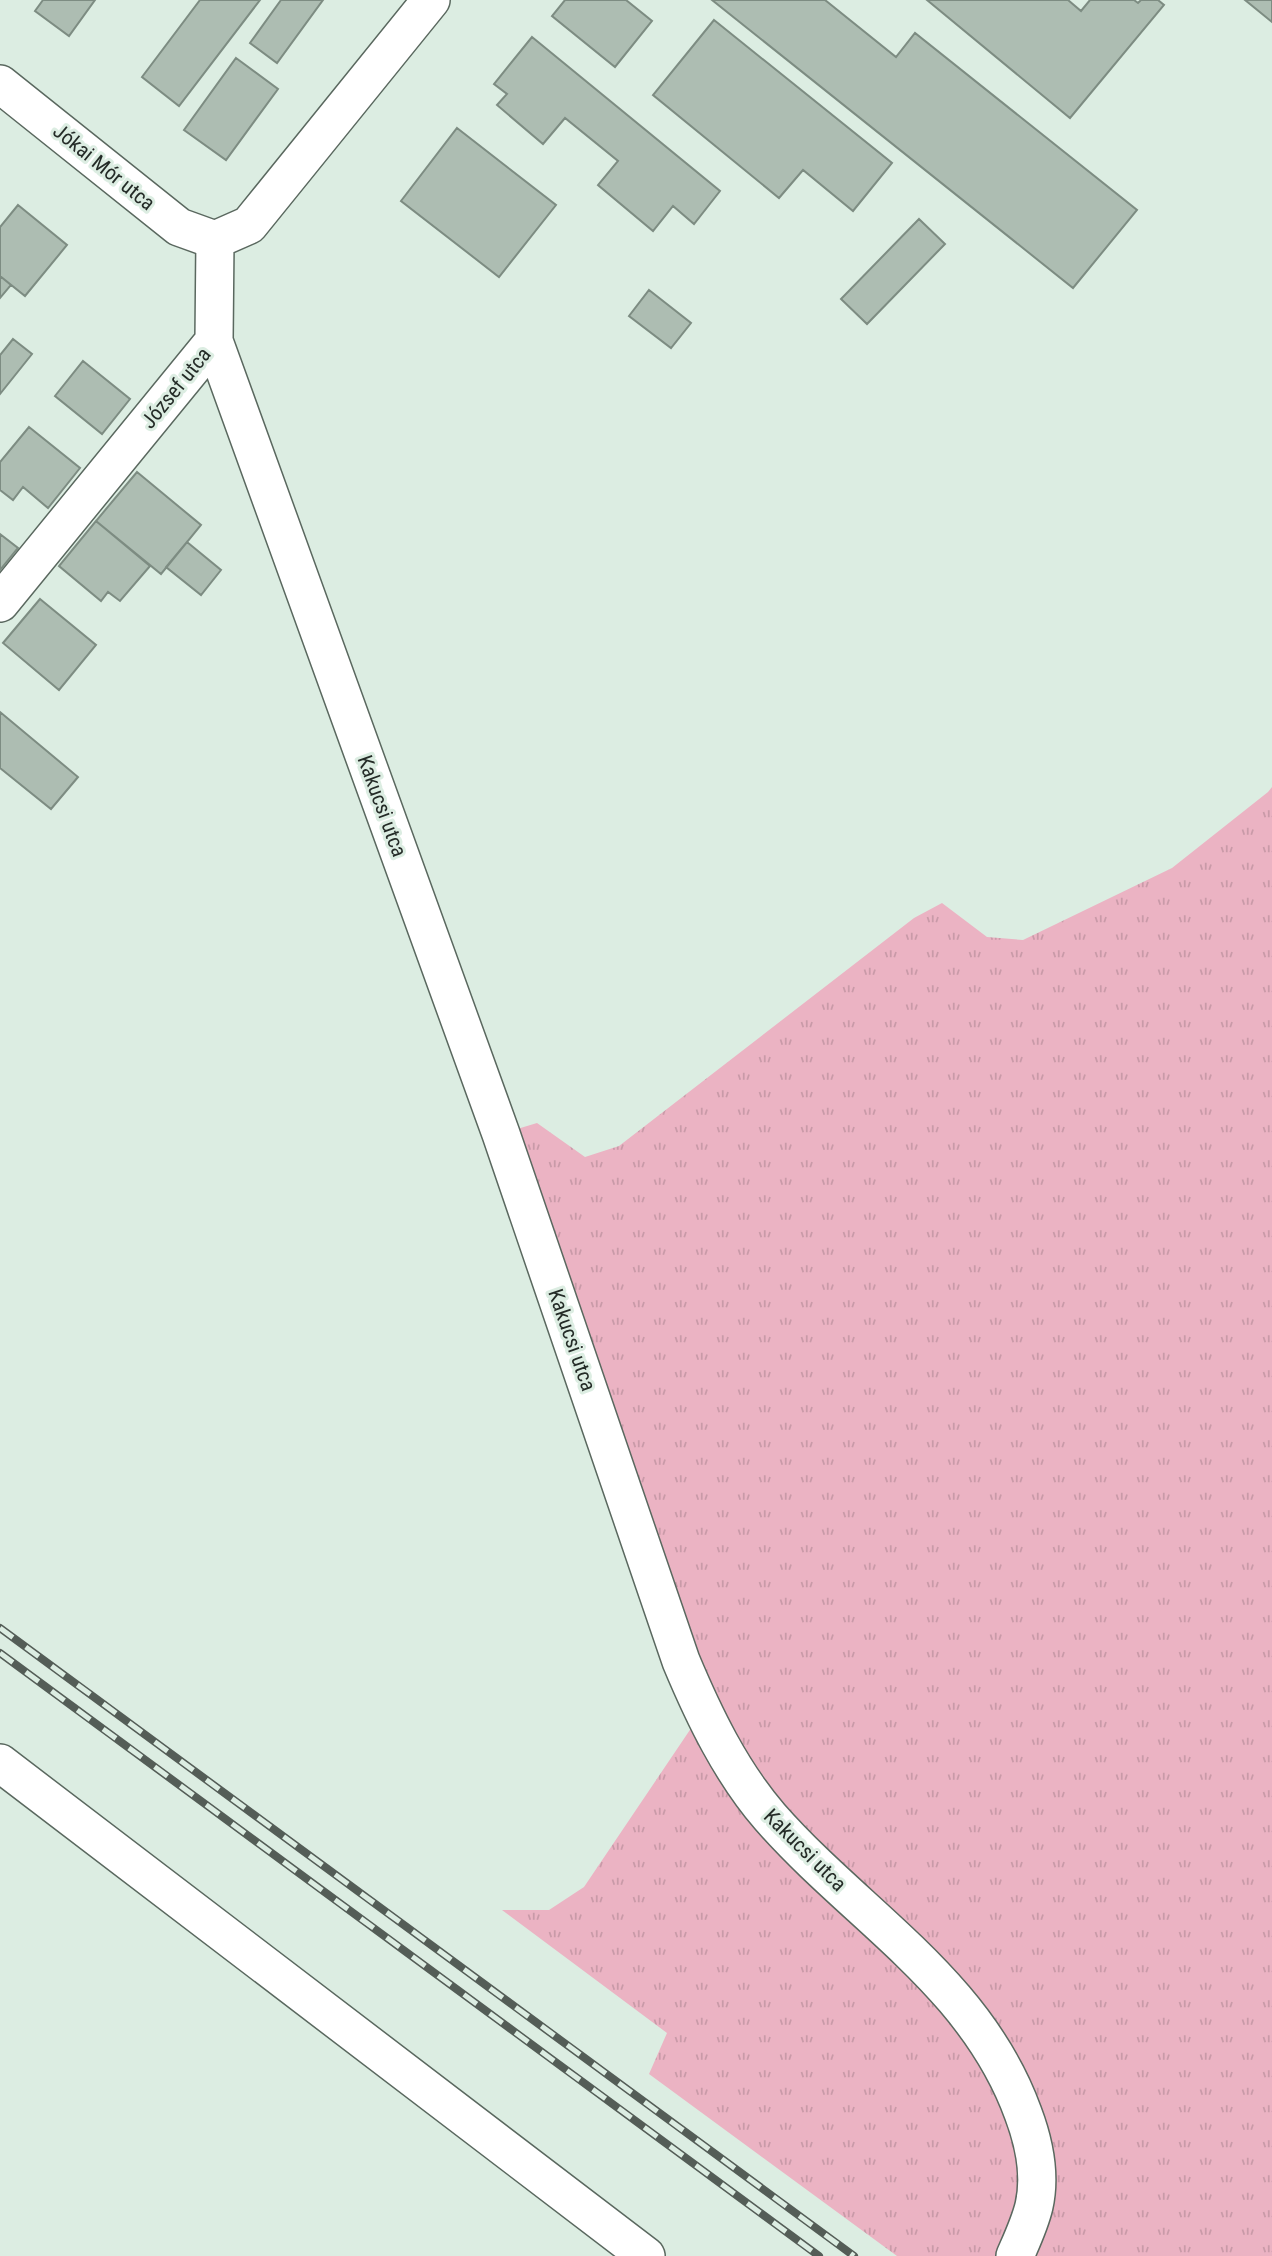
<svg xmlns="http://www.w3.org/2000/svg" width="1272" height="2256" font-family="'Roboto Condensed',sans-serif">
<defs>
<pattern id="grass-tufts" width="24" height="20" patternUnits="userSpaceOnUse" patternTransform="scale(1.75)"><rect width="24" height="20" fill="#ebb3c3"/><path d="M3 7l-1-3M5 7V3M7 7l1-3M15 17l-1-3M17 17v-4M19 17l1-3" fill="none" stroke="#c99aa8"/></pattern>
</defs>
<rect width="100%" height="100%" fill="#dcede2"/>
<path fill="url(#grass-tufts)" d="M1272,787V2256H897L649,2074L667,2033L502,1910H549L584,1887L702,1712L501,1134L537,1123L585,1157L619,1146L914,918L942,903L987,937L1023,940L1172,868L1268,792Z"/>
<path fill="#adbdb2" stroke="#7d8c82" stroke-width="2" d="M43,0H95L69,36L35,11Z
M200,0H260L179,106L142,77Z
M281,0H323L277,63L250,43Z
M565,0H626L652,21L615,67L552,16Z
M712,0H825L896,57L915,33L1137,210L1073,288Z
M927,0H1068L1081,11L1090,0H1134L1138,3L1141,0H1158L1164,5L1070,118Z
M1245,0H1272V22Z
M714,20L892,163L853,211L803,170L779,198L653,95Z
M532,37L720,191L694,224L673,206L653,231L598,185L618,161L565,118L543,144L497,105L507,94L494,84Z
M236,58L278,89L226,160L184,130Z
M457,128L556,205L499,277L401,201Z
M18,205L67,245L25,296L0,276V227Z
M919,219L945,244L867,324L841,299Z
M0,276L11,285L0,298Z
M649,290L691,323L671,348L629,316Z
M13,339L32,354L0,394V355Z
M83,361L130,399L102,434L55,396Z
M29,427L80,468L48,508L23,487L13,500L0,490V462Z
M137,472L201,525L161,574L96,521Z
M96,521L150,566L120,601L108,592L101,601L59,566Z
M0,534L18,548L0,570Z
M187,542L221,570L201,595L166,567Z
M40,599L96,645L59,690L3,643Z
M0,712L78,777L51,809L0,768Z"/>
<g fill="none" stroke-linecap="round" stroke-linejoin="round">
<g stroke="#5a685f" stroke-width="40">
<path id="minor" d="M0,84L179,227L215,240
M214,341L501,1134L681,1661C704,1716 731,1772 770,1817C857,1916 976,1983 1023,2113C1034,2142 1041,2175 1034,2206C1030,2223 1022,2240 1015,2256
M0,603L214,341L215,240L249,225L431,0
M0,1763L646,2256"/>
</g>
<use href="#minor" stroke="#fff" stroke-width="37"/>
<g stroke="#545d57" stroke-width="8">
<path id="rail" d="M0,1628L854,2256
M0,1653L819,2256"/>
</g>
<use href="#rail" stroke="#dcede2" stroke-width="5" stroke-dasharray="16" stroke-linecap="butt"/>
</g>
<g text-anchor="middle" stroke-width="6" stroke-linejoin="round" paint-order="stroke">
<g font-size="21" fill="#242b27" stroke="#dcede2">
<text transform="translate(104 167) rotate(39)" y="7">Jókai Mór utca</text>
<text transform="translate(176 388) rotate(-51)" y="7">József utca</text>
<text transform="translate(382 806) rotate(70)" y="7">Kakucsi utca</text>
<text transform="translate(572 1340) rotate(71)" y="7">Kakucsi utca</text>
<text transform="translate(805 1850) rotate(45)" y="7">Kakucsi utca</text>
</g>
</g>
</svg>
